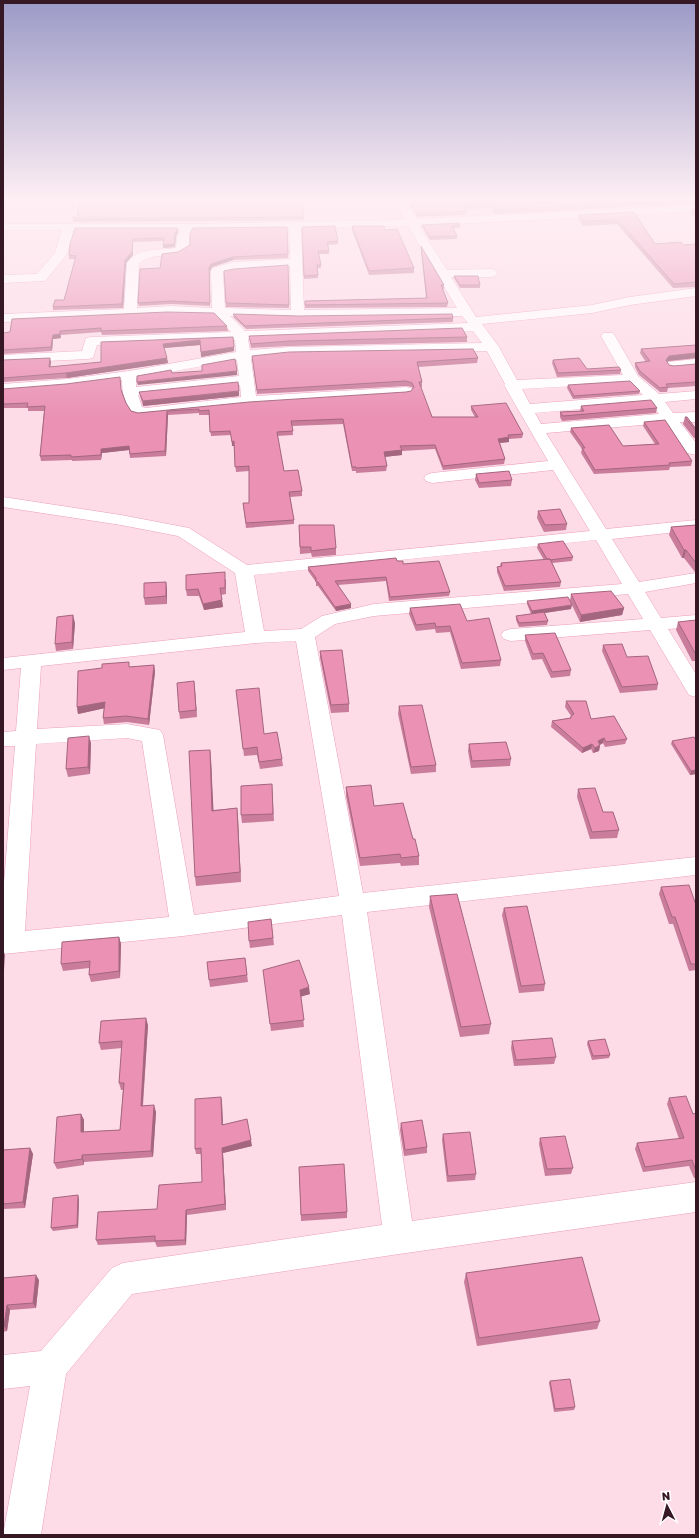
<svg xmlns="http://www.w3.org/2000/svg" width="699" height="1538" font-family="'Golos Text',sans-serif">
<rect width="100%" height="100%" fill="#fddbe7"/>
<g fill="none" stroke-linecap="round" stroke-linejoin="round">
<g stroke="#ed9fbd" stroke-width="1">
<path id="minor" d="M395,201H406L416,219L696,205V211L419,226L447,270L491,269L495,270L497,273L495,276L491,277H451L476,317L592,305L630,297L696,288V296L630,305L592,313L482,324L499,347L517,380L623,375L601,336L603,333H613L615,336L638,376L659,394L696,391V399L665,402L673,413L696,412V422H680L696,443V455L687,453L665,423L546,433L606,529L696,520V530L612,539L639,582L696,573V583L645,592L661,618L696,615V627L668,629L696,674V697L689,695L650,630L511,641L504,639L501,635L504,631L511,629L643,619L628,594L374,616L335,624L315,637L363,893L696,857V875L367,912L412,1221L696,1182V1212L399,1254L132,1294L66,1374L41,1535H3L30,1386L3,1389V1355L41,1351L112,1268L123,1263L382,1225L342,915L183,936L3,954V895L15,746H3V732L16,731L21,668L3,670V658L245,632L235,573L178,536L121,525L3,507V497L121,515L189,528L247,565L590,531L553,470L432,483L426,481L424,478L426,475L432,473L548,461L504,385L505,384L487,351L289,355L251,359L256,396L406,387L411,388L413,391L411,394L406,395L249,405L138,416L133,415C125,404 122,394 122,380L67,387L3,392V384L67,379L129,371L236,352L235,340L97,345L93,358L88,359L3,363V355L82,351L86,338L91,337L231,332L215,316C173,312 131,316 89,319C60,321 32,321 3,322V314L124,309L127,263C139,246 158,251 176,248L177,237L181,230H74L67,254L45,281L3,283V275L37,274L55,253L62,230H3V224H188L405,220ZM408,226L457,308L304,310L301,228ZM289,229L290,259L233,262L213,268L211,271L212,308L171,306L137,308L139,264C152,249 177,263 189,247V237L192,230ZM290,266L291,310L225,308L223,273L234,270ZM230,316L298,318L462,316L468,323L245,331ZM473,331L482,343L289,347L250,350L248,339ZM237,360L239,376L136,387V378ZM630,383L643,395L530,404L522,389ZM240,385L241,397L146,408L142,407L138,395ZM651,403L659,414L541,424L535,413ZM596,540L622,584L374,604L322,616L301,629L264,631L254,575ZM296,641L339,896L194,915L163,735L160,730L127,724L37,729L41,666L256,643ZM127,738L142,741L169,917L25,931L36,744Z
M696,359V367L673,369L668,368L666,365L668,362Z"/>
</g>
<use href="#minor" fill="#fff" fill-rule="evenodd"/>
</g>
<path fill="#c97d9b" d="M303,201L304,220L73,222V219L77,217Z
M408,201H696V204L628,205L627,207L495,214L492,208L465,209L466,211L465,215L417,217Z
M691,209H696V219L690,213Z
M634,212L655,244L683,245L696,244V287L673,288L617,224L583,226L578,219L579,215Z
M422,225H460V228H453L457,236V239L430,240L422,227Z
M352,226L385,230L414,268V273L369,275L352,230Z
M287,227L288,258L233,260L212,267L210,271V306L171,304L139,306L138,303L178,252Z
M302,227L338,241V244L328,245L329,254H319L321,268H318V278L304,279Z
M178,232L176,237L175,247L163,248L164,241L133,242V255L126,263L123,308L53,310V307L64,300L75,259H69V255L70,244Z
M421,246L444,285V289H443L448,303L447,307L305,308V301L426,298L421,250Z
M288,265L289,308L226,307L224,271Z
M454,276L480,285V288H460L454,278Z
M233,314L298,316L453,318V322L246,329L234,318Z
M12,319L227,326L228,331L102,335L101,332L61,335V338L53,339L52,351L3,354V333L10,332Z
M249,336L467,337V342L289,346L251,348Z
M233,337L234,351L201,357L200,345L164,348L168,363L67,378L3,382V360L51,362L50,367L101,362V342Z
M696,345V358L668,361L667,362L669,365L674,366L696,364V386L668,388L667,392H660L639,375L635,367V363L646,362L640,353L641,349Z
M252,356L478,358L477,363L418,367L422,382V387H420L432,417H475L471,410V406L523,434L522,438L509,439V442L500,443L505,459L504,464L443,470L435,449L402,451V455L384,457L387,466L386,471L356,473V471H352L343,424L292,426L293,435L277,436L284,471L302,491V496L290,497L294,520V524L246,528L243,503H249V471L236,472L234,446H232L231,435L211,436L209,415H199V413L168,415L166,456L130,458L129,450L102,453L101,460L72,461V460L41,461L40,456L44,411H28V408H3V389L122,391L126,403L131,411L138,413L406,392L411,391L413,389L412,387L406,386L257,394Z
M553,360L587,369L621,370L620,374L557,377L552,363Z
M568,385L640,391L639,394L573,399L567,388Z
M139,392L239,396L143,406L140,396Z
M581,406L657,408L656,413L562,421L560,417V412L580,411Z
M685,417L696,429V438H694L683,424Z
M644,422L692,461L691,466L670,467L669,470L594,474L581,453L582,449L570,432L571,428L623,446L655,444L643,426Z
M476,474L512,480L511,486L479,488L475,480Z
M538,511L567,524L566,530L544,532L537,518Z
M299,525L336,548V555L312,557L311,553L300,554Z
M696,525V572H695L684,558H682L669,535L671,527Z
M538,544L573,557L572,561L552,563L561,582L560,587L504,591L497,572V567L500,566L501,563L544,560L537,548Z
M397,561L403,564L450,592L449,596L389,601L386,581L338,585L351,608L336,611L318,586H316V582L308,571V567Z
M226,579V594L221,595L223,607L204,610L199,596H187L186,590Z
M167,589V604L145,605L144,598Z
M571,594L624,608L622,615L580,622L570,601Z
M527,601L571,609L544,613L548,621L547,625L519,627L516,620V616L531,614L527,604Z
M410,608L467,621L501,660L500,666L461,669L450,632L436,633L435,629L416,631L409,614Z
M696,620V661H692L676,630L678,622Z
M75,623L73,649L56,651L55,644Z
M525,635L571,670L570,676L551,678L542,659L532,660L525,641Z
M603,645L627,657L658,684L657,690L620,693L602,651Z
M320,651L349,704V712L331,713L320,658Z
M154,665L155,672L149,725L127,722L104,724L103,718L104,708L78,714L77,707L130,667Z
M194,681L197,717L180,719L179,712Z
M236,690L264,734L282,759L283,766L260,769L257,755L244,756Z
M566,701L591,719L627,739L625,744L605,747L603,743L600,745L599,751L593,753L591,749L582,753L551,727L552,721L570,718L571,716L565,707Z
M399,706L436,765V772L411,774L398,714Z
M696,740V774L690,775L671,744L672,741Z
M91,743L90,774L68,777L66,769Z
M469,744L511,759L510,766L471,768L468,751Z
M210,750L211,759L213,810L237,808L241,882L196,886L195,877Z
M272,784L274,821L242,823L241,815Z
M346,787L374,806L413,839L419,856V865L401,866L400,863L360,866L346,796Z
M578,789L603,812L619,830L617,838L590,839L577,797Z
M661,887L696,905V970L689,971L673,924H669L659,894Z
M430,896L491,1024L489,1034L460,1037L429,907Z
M504,908L545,984L544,991L519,993L502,915Z
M271,919L274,945L250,948L249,941Z
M119,937L121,944L120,978L91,982L89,975V968L63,971L61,964Z
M245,958L248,982L210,987L209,980Z
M264,977L310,994L301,996L304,1027L271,1031Z
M148,1025L143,1106L156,1112L153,1157L84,1162V1165L57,1169L54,1163L81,1114L84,1120V1132L120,1130L123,1090H121L119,1083L122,1048L101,1050L99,1043Z
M512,1041L556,1057L554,1064L514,1066L511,1048Z
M588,1041L610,1055L609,1058L592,1060L587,1044Z
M221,1097L222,1103L223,1124L252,1146L223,1153L226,1210L187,1215L186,1245L157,1247L155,1242L98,1245L96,1240L157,1209L202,1182L201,1154H196L195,1149Z
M669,1098L693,1114L696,1113V1178H694L689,1166L643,1172L635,1149L637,1143L679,1139L667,1104Z
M401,1123L427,1147V1153L404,1156L400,1130Z
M443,1134L476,1174L475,1180L447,1182L442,1140Z
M540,1138L573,1168L571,1174L545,1176L539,1144Z
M30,1148L33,1154L25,1208L3,1209V1150Z
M299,1167L347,1212V1218L301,1221Z
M79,1199L78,1228L53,1231L51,1228Z
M466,1273L600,1321L597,1329L477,1346L464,1282Z
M3,1278L39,1280L36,1308L10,1310L7,1331L3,1332Z
M550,1381L575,1407L574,1410L554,1412L549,1383Z"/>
<path fill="#a4667e" d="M178,228V232L176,237L175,247L163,248V245L175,234Z
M133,239V255L126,263L123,308L122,304L125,260Z
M233,257V260L212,267L210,271V306L209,268L211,264Z
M60,334L61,338L53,339L52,351L51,347L53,335Z
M200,340V345L163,348V344Z
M234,347V351L201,357V352Z
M696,353V358L668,361L665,364L666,360L669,356Z
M50,358L51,362L50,371L49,367Z
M167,358L168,363L67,378L66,373Z
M237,371V375L138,385L137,382Z
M239,391V396L143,406V401Z
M167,411L168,415L166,456L165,451Z
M509,437V442L498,443V439Z
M234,441V446H232V442Z
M129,446V450L102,453L101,460V449Z
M402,450V455L383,457L384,452Z
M684,550H686L684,558H682Z
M166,582L167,589V604L166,596Z
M222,600L223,607L204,610L203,604Z
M351,604V608L336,611L335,607Z
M572,605L571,609L531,615L532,611Z
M624,608L622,615L580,622L581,615Z
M73,615L75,623L73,649L72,642Z
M154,665L155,672L149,725L148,719Z
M194,681L195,689L197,717L196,710Z
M105,702L106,708L78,714L77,707Z
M89,736L91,743L90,774L88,767Z
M604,738L603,743L597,746L598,741Z
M592,744L591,749L582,753L583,748Z
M600,745L599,751L593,753L595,748Z
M210,750L211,759L214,820L212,811Z
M696,770V774L690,775L691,771Z
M237,808L238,818L241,882L240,872Z
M119,937L121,944L120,978L119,971Z
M3,949L5,955L3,985Z
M309,987L310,994L300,997V990Z
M146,1018L148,1025L142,1113L141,1106Z
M221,1097L222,1103L223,1130L222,1125Z
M154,1105L156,1112L153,1157L151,1151Z
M81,1114L84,1120V1139L81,1132Z
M251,1140L252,1146L223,1153L226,1210L225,1204L222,1148Z
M30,1148L33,1154L25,1208L23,1202Z
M82,1155L84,1162V1165L82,1159Z
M78,1195L79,1199L78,1228L77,1225Z
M186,1210L187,1215L186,1245L185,1240Z
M36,1275L39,1280L36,1308L33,1303Z
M7,1305L10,1310L7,1331L4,1326Z"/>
<path fill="#ea91b4" stroke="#a4667e" d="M81,201H303L304,217L73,219V217H77L78,210Z
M410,201H633L627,202L628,203L495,210L493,204L464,205L466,211L417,214Z
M691,209H696V215Z
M634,212L655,244L681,242L683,245L696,244V282L674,284L618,220L584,221L579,215Z
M459,223L460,225L452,226L457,236L430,237L422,225Z
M335,226L338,241L327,242L329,251H318L321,265H317L318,275L304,276L302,227Z
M352,226H384L385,230L397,229L414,268L369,271Z
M287,227L288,254L233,257L211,264L209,268L210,303L171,301L138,303L140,269L160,268L162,254L178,252L190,245V234L193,228Z
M75,228H178L175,234L174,244L163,245L164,238L133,239L132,252L125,260L122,304L53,307L55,300H64L76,256L69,255L70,244Z
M421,246L444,285H441L448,303L305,305V301L427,298Z
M288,265L289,305L226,303L224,271L234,269Z
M454,276H478L480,285H460Z
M167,312L214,313L227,326L101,331V328L60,331V334L53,335L51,347L3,350V333L10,332L12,319Z
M233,314L298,316L452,314L453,318L245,326Z
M462,328L467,337L289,341L251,344L249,336Z
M233,337L234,347L201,352L200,340L163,344L167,358L66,373L3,378V360L50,358L49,367L101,362V342Z
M696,345V353L669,356L666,360L669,365L674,366L696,364V382L666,384L668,387L660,388L640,371L635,363L650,361L641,349Z
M473,349L478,358L417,362L422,382H419L432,417H478L471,406L506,403L523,434L508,435L509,437L498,439L505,459L443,466L435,445L400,446L402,450L384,452L387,466L356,468V467H352L343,419L291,421L293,431L277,432L284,471L298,470L302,491L289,492L294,520L246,523L243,503H249V466L235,467L234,441L232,442L230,431L210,432L209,410L199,411V409L167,411L165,451L130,454L129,446L101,449V455L71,457V455L40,456L45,406L27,407L28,403L3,404V389L66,384L120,377L121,390L126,403L131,411L138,413L249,402L406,392L411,391L414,387L412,383L406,381L257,390L252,356L289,352Z
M579,358L587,369L619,367L621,370L558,373L553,360Z
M235,359L237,371L137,382V376L171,370L172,373L202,371V365Z
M630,381L640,391L574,396L568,385Z
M238,382L239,391L143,401L139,392Z
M651,400L657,408L563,416L560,412L584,411L581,406Z
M685,417H687L696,429V431Z
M665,420L692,461L669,463L670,465L595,470L582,448H585L571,428L609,425L623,446L659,444L644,422Z
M509,471L512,480L479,483L476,474Z
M560,509L567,524L545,525L538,511Z
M299,525H334L336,548L311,551V547H300Z
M696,525V563L686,550H684L671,527Z
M563,541L573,557L550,560V559H547L538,544Z
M396,558L397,561H403V564L439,561L450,592L390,597L386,577L335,581L351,604L335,607L318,582H316V578L308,567Z
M550,559L561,582L505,586L497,567L502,566L501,563Z
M225,572V588H220L222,600L203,604L198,589L186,590V575Z
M166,582V596L144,598V583Z
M611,591L624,608L581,615L571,594Z
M568,597L572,605L532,611L527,601Z
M460,604L467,621L489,618L501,660L462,663L450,626L436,627L435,623L416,625L410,608Z
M544,612L548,621L519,623L516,616Z
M73,615L72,642L55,644L57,617Z
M696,620V653H695L678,622Z
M555,633L571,670L552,672L543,653L533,654L525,635Z
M622,644L627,657L648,656L658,684L622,687L603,645Z
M342,650L349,704L331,705L320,651Z
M129,662V667L154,665L148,719L126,716L103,718L105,702L77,707L78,671L102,668V664Z
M194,681L196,710L179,712L177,683Z
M259,688L264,734L277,732L282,759L259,762L257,747L243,749L236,690Z
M566,701H586L591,719L614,716L627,739L606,742L604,738L598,741L600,745L595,748L592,744L583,748L552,721L571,718V716L574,714Z
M422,705L436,765L411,767L399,706Z
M89,736L88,767L66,769L68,738Z
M694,737L696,740V770L691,771L672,741Z
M506,742L511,759L472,761L469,744Z
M210,750L212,811L237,808L240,872L195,877L189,751Z
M272,784L273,814L241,815V786Z
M371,785L374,806L403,803L413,839H415L419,856L401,858L400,854L360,858L346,787Z
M595,788L603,812H613L619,830L592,832L578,789Z
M689,885L696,905V964H691L675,917H672L661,887Z
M457,894L491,1024L461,1027L430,896Z
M527,906L545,984L521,986L504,908Z
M271,919L273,938L249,941L248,922Z
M119,937V971L89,975L90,961L61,964L62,942Z
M245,958L247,975L209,980L207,962Z
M299,960L309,987L300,990L304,1020L270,1024L263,970Z
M146,1018L141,1106L154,1105L151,1151L82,1155V1159L54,1163L57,1117L81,1114V1132L120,1130L124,1083H119L122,1041L99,1043L101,1021Z
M552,1038L556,1057L516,1060L512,1041Z
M605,1039L610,1055L593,1056L588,1041Z
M686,1096L693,1114L696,1113V1171L692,1160L645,1167L637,1143L684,1138L669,1098Z
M221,1097L222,1125L247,1119L251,1140L222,1148L225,1204L186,1210L185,1240L155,1241V1236L96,1240L98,1212L157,1209L159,1185L202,1182L201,1148L195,1149V1099Z
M422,1120L427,1147L405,1150L401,1123Z
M470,1132L476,1174L448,1176L443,1134Z
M565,1136L573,1168L547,1169L540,1138Z
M30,1148L23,1202L3,1204V1150Z
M344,1164L347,1212L301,1215L299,1167Z
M78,1195L77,1225L51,1228L53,1198Z
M582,1257L600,1321L479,1338L466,1273Z
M36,1275L33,1303L7,1305L4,1326H3V1278Z
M570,1379L575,1407L555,1409L550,1381Z"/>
<linearGradient id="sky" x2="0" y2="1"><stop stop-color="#9b9ac7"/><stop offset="0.48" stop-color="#feeff4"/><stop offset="1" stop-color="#feeff4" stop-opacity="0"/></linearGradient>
<rect width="699" height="417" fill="url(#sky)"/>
<rect width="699" height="1538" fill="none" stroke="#351824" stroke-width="8"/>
<g transform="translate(667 1506) rotate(354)" stroke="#ffffff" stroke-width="3" paint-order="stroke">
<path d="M0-3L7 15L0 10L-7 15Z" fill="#351824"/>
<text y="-6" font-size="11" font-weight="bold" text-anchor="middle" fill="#351824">N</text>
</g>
</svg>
